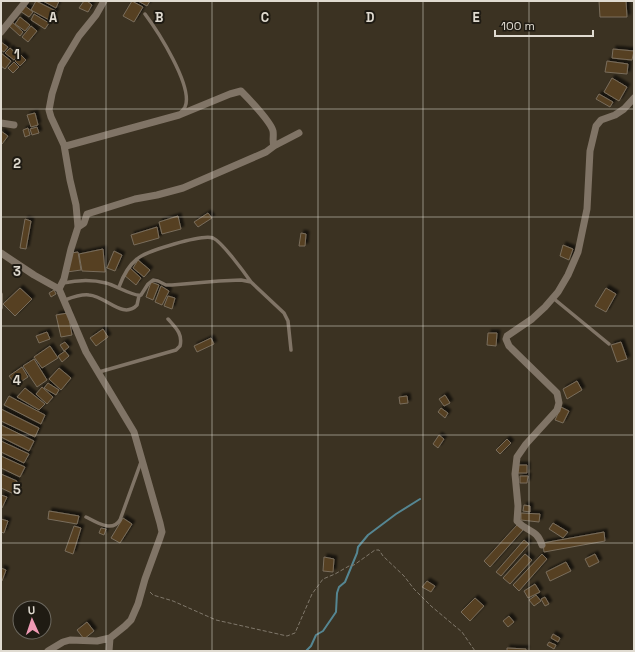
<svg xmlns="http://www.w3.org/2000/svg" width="635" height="652" font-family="'Space Grotesk',sans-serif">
<defs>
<filter id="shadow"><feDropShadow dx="3" dy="-3" stdDeviation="1" flood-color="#0009"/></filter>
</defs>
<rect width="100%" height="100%" fill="#3b3222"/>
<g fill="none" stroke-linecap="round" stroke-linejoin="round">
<path stroke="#558692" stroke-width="2" d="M306,651L311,646L316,635L323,631L336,612L337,593L339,587L345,582L357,553L358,547L368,535L396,514L420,499"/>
</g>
<path fill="#564021" stroke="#796d5c" filter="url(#shadow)" d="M36,1L56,11L51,21L31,10Z
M43,1H59L56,8Z
M84,1H87L92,5L88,12L79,8Z
M132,1L143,7L134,22L123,16Z
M138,1H150L147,6Z
M599,1H626L627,17H600Z
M24,5L33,12L29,17L20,11Z
M34,14L49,23L45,29L31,20Z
M20,17L30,25L25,31L15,24Z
M11,21L23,32L20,36L8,25Z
M31,26L37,31L28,42L22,37Z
M1,42L8,47L4,52L1,50Z
M10,48L18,55L14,60L5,53Z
M613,49L634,51L632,60L612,58Z
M1,53L11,61L5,69L1,66Z
M21,55L26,60L20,66L15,61Z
M607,61L628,64L627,74L605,72Z
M14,62L19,67L13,73L8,68Z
M612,78L627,87L619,101L604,92Z
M599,94L613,102L610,107L596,99Z
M35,113L38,125L31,127L27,115Z
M37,127L39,133L32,135L30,129Z
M28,128L30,135L25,137L23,130Z
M1,131L8,136L2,144L1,143Z
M208,213L212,218L198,227L194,222Z
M178,216L181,229L162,234L159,222Z
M25,219L31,221L26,249L20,248Z
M157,227L159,238L134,245L131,235Z
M301,233L306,234L305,246H299Z
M563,245L573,249L569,260L560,256Z
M103,249L105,272L82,271L79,254Z
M114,251L122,255L115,271L107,268Z
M78,252L81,270L67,272L71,253Z
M138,260L150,270L144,277L133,268Z
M130,268L141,278L136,285L124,275Z
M151,282L159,285L153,300L146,297Z
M161,286L169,291L162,305L155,302Z
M20,288L32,299L15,316L3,304Z
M606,288L616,294L606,312L595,306Z
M54,290L56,294L51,297L49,293Z
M168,296L175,298L172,309L164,306Z
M68,313L72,335L61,337L56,315Z
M103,329L108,337L96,346L90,338Z
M47,332L50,339L39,343L36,336Z
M488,333H497L496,346L487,345Z
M211,338L214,344L197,352L194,346Z
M65,342L69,347L64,351L60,345Z
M621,342L627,359L617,362L611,345Z
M50,346L58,358L42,368L34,357Z
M65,351L69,356L62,362L58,356Z
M34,359L47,380L37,387L23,366Z
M22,367L28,377L16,385L9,376Z
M59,368L71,378L61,390L49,379Z
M577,381L582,390L567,399L563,389Z
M48,383L59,390L56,395L44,388Z
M42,387L53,397L47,404L36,394Z
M25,388L45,404L39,410L17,397Z
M445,395L450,403L444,406L439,399Z
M9,396L45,415L41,424L4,405Z
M407,396L408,403L400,404L399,397Z
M561,407L569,411L563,423L555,420Z
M441,408L448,413L445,418L438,412Z
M1,409L39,428L35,437L1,421Z
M1,425L34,441L29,451L1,437Z
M439,435L444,439L438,448L433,444Z
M507,439L511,443L500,454L496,450Z
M1,441L29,454L24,463L1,452Z
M1,456L25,467L20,477L1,468Z
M517,465H527V473H517Z
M1,474L17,481L12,493L1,488Z
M520,476H528L527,483H520Z
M1,495L7,497L2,508H1Z
M524,505L530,506V512L523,511Z
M49,511L79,516L77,524L48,519Z
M521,513L540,514L539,522L521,520Z
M123,518L132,524L120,543L111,538Z
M1,519L8,521L4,533L1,532Z
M553,523L568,532L563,538L549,529Z
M517,525L523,530L490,567L484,561Z
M74,526L81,528L73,554L65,551Z
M101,528L106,529L104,535L99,533Z
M604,532L605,541L544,552L543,543Z
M524,540L529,544L501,576L496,572Z
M525,554L532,560L510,584L503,578Z
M542,554L547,559L519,591L513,585Z
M595,554L599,562L589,567L585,559Z
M324,557L334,559L333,572L323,571Z
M566,562L571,571L550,581L546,572Z
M1,568L6,570L2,581L1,580Z
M427,581L435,586L431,592L422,587Z
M535,584L540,592L528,598L524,591Z
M536,595L541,601L534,606L529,600Z
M545,597L549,604L545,606L541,599Z
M475,598L484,606L470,621L461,612Z
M509,616L514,622L508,627L503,621Z
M87,622L94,631L84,639L77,630Z
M553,634L560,638L558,642L551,638Z
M549,642L556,645L554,649L547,645Z
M507,648L526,649V651H507Z"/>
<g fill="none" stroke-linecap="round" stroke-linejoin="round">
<path stroke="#80786b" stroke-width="1" stroke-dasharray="4 2" stroke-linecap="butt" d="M150,592L153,595L173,601L216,620L287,636L295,633L312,594L323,579L335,574L349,566L354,565L375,550H379L383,556L404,576L414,589L431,606L462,632L475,651"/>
<path stroke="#807466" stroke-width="3.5" d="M145,14C157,30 194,87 185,107C184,109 182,111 181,112
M63,283C77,280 91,279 106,283C115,285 134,297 141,295L148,284L153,280L158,281L166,285H172L219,281L241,280L251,282L284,313L288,321L291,350
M119,287C123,276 128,266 137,259C146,251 202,234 213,238C222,242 244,272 251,282
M1,294V308
M553,298L609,344
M65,300C73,297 81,294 89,295C106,296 123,320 137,305L139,296
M99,372L176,350L180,346C183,334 176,328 168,319
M86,517C96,522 112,533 120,520L141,462"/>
<path stroke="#807466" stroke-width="7" d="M1,32L26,1
M1,123L14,125
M64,145L66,146L179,115L230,94L241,91C248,98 271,122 273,131C274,136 272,141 274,146L266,152L183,188L157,195L135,199L87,214L84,223L78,227
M274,146L299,133
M1,253L34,275L59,289L86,352L134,432L160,523L162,532L160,538L145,579L138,604L131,620L125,626L110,638L109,651
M59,289L64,279L71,249L78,227L76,205L70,180L64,145L51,117L49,110L52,94L61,66L79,36L96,15L104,1
M542,545C537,529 527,532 517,521L518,506L515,474L517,457L526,444L557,410L559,403L557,393L553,389L509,346L506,339L507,336L532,319L545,307L558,292L568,275L578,252L587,209L590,151L596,126L601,120L615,115L624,109L634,98
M48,651L63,642L70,640L97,641L110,638"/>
</g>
<path fill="none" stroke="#e0dbd1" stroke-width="1" stroke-opacity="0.55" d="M106,1V651M212,1V651M318,1V651M423,1V651M529,1V651M1,109H634M1,217H634M1,326H634M1,435H634M1,543H634"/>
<g font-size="13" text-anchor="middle" font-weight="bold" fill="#e0dbd1" stroke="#1f1b13" stroke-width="4" stroke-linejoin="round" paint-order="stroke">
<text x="53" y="22">A</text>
<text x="159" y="22">B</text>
<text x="265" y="22">C</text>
<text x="370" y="22">D</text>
<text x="476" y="22">E</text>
<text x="17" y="59">1</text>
<text x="17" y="168">2</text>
<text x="17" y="276">3</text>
<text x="17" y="385">4</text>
<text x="17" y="494">5</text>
</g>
<rect width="635" height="652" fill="none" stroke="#e0dbd1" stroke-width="4"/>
<g transform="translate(32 620) rotate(357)"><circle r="19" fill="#1f1b13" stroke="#6c685f"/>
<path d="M0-3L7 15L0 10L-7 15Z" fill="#f09ab5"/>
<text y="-6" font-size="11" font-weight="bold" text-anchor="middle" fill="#e0dbd1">U</text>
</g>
<path d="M495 30v6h98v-6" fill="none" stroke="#e0dbd1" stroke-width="2"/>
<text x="501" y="30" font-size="12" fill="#e0dbd1" stroke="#1f1b13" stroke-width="3" paint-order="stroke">100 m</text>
</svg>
